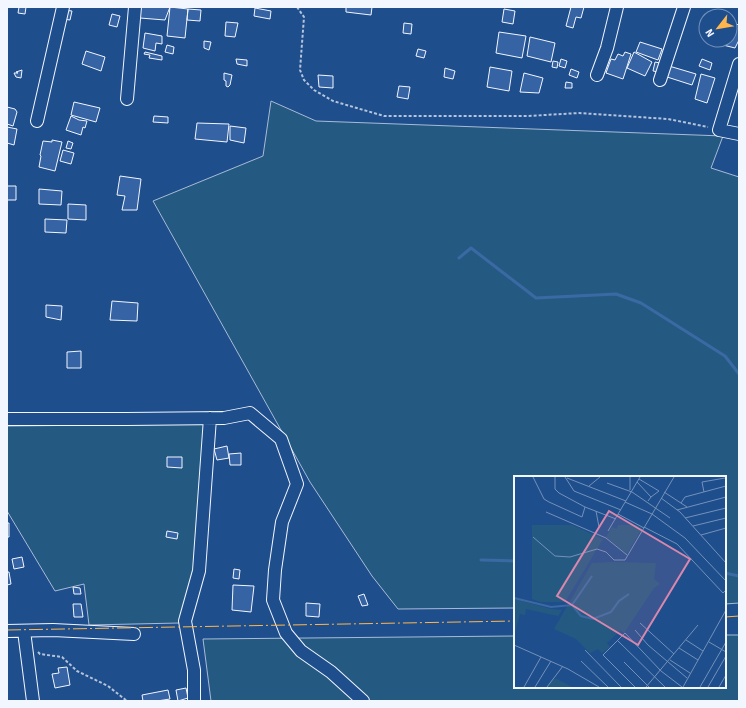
<svg xmlns="http://www.w3.org/2000/svg" width="746" height="708" font-family="'Source Sans 3',sans-serif">
<rect width="100%" height="100%" fill="#1f4e8c"/>
<path fill="#245a82" stroke="#a8bbd7" d="M271,101L316,121L723,136L711,168L739,177V603L725,604V477H515V608L398,609L372,576L310,482L153,201L263,156Z
M204,424L194,570L179,623L89,625L84,584L55,591L7,511V426Z
M725,635H739V701H211L203,639L515,636V687H725Z"/>
<g fill="none" stroke-linecap="round" stroke-linejoin="round">
<path stroke="#3b69a3" stroke-width="3" d="M459,258L471,248L536,298L616,294L641,303L725,356L739,374
M481,560L515,561
M725,573L739,576"/>
</g>
<path fill="#3563a3" stroke="#f2f6ff" d="M19,7H26L25,14L18,13Z
M140,7H170L165,20L140,18Z
M170,7L188,9L185,38L167,36Z
M346,7H372L371,15L346,12Z
M571,7H584L581,18L576,17L573,28L566,26Z
M255,8L271,11L270,19L254,16Z
M188,9L201,10L200,21L187,20Z
M504,9L515,11L513,24L502,22Z
M64,10L72,11L70,20L63,19Z
M112,14L120,16L117,27L109,25Z
M226,22L238,23L235,37L225,36Z
M730,22L739,25V40L735,48L723,45L725,40H730Z
M404,23L412,24L411,34L403,33Z
M499,32L526,36L522,58L496,53Z
M145,33L162,36V44L156,43L155,51L143,48Z
M530,37L555,43L551,62L527,56Z
M204,41L211,42L209,50L204,48Z
M640,42L662,49L658,60L636,52Z
M167,45L174,47L173,54L165,52Z
M418,49L426,51L424,58L416,56Z
M86,51L105,57L101,71L82,64Z
M145,52L162,56V60L149,58L150,55L144,54Z
M625,52L631,54L623,79L606,73L611,59L615,60L618,54L623,56Z
M634,52L652,62L645,76L627,68Z
M236,59L247,60V66L237,64Z
M561,59L567,61L565,68L559,66Z
M702,59L712,63L710,70L699,66Z
M553,61L558,62L557,68L552,67Z
M655,62L660,63L658,72L653,71Z
M669,66L696,74L692,85L664,76Z
M490,67L512,71L509,91L487,87Z
M445,68L455,71L453,79L444,77Z
M571,69L579,72L577,78L569,75Z
M22,70L21,78L16,77L14,73H18L16,72Z
M224,73L232,75L230,85L228,87L226,86V81L224,80Z
M524,73L543,78L539,93L520,92Z
M701,74L715,78L707,103L695,99Z
M318,75L333,76V88L319,87Z
M566,82L572,83V88H565Z
M399,86L410,87L408,99L397,97Z
M74,102L100,108L96,122L71,115Z
M7,107L15,109L17,112L13,126L7,124Z
M71,116L79,120L87,121L85,128L83,127L81,135L66,130Z
M154,116L168,117V123L153,122Z
M197,123L229,124L227,142L195,139Z
M230,126L246,128L244,143L230,140Z
M7,127L17,129L14,145L7,143Z
M52,140L62,142L55,171L39,167L41,156L40,155L43,141L52,142Z
M68,141L73,143L71,149L66,148Z
M63,150L74,153L71,164L60,161Z
M120,176L141,179L137,210H122L125,196L117,195Z
M7,186H16V200H7Z
M39,189L62,191L61,205L39,204Z
M68,204L86,205V220L68,219Z
M45,219L67,220L66,233L45,232Z
M112,301L138,303L137,321L110,320Z
M46,305L62,306L61,320L46,317Z
M81,351V368H67V352Z
M227,446L229,458L217,460L214,449Z
M241,453V465H230L229,454Z
M167,457H182V468L167,467Z
M7,523H9V537H7Z
M167,531L178,533L177,539L166,537Z
M22,557L24,567L14,569L12,559Z
M234,569L240,570L239,579L233,578Z
M7,572H9L11,584L7,585Z
M233,585L254,586L251,612L232,610Z
M73,587L80,588L81,594H74Z
M364,594L368,605L362,606L358,596Z
M306,603L320,604L319,617L306,616Z
M73,604H81L83,617H74Z
M67,667L70,685L55,688L52,674L59,673L58,668Z
M186,688L188,698L178,701L176,690Z
M168,690L170,699L157,701H143L142,695Z"/>
<g fill="none" stroke-linecap="round" stroke-linejoin="round">
<g stroke="#f2f6ff" stroke-width="14">
<path id="minor" d="M739,64L719,130L739,134
M597,75L607,48L617,7
M660,80L684,7
M127,99L135,7
M37,121L63,7
M7,419H126L224,418L250,413L281,439L297,484L282,522L275,570L273,600L286,633L301,651L331,672L363,701
M7,631L53,630L134,634
M24,631L33,701
M194,701V670L185,621L199,571L210,418"/>
</g>
<path stroke="#b3c4dc" stroke-width="2" stroke-dasharray="3 2" stroke-linecap="butt" d="M297,7L304,17L300,70L304,80L314,90L333,101L384,116H528L579,113L668,119L708,127
M38,652L40,654L62,657L77,671L108,686L127,701"/>
<use href="#minor" stroke="#1f4e8c" stroke-width="12"/>
<path stroke="#ffb74d" stroke-width="1" stroke-dasharray="14 3 2 3" stroke-linecap="butt" d="M725,617L739,616
M7,630L515,621"/>
</g>
<g transform="translate(514 476)">
<rect width="212" height="212" fill="#1f4e8c"/>
<path d="M18,49H58L89,63L51,126H26L18,123ZM104,49H123L128,52L113,78L92,61L98,51L103,53ZM99,86L142,87L140,103L146,108L140,112L110,157L107,154L93,167L96,171L88,177L84,173L76,177L62,163L40,153L78,87ZM0,123L37,133L48,134L44,140L12,133L11,139L6,138L0,160ZM40,203H43L58,211H33Z" fill="#245a82"/>
<path fill="none" stroke="#3b69a3" stroke-width="2" d="M0,122L37,131L58,129L67,140L79,143L97,136L105,125L115,118M58,129L78,100"/>
<path fill="none" stroke="#7391ba" stroke-width="1" d="M19,1L30,23L35,26L68,41L71,31L102,43M41,1V13L45,17L71,31M51,1L60,15L107,34M116,1V14M53,2L112,25M125,3L145,15L137,21M123,6L137,21L134,25M93,7L118,16L156,42M75,10L86,1M150,16L173,31M190,16L188,6L211,2M147,22L166,36L212,87M111,26L138,38L171,62L212,105M167,27L171,21L212,10M163,34L212,21M82,35L85,51M32,36L92,62L113,79M104,38L130,52M171,42L212,32M179,50L212,42M130,51L163,68L209,117L212,114M94,55L126,1M187,59L212,52M19,61L41,80L56,81L83,73L92,76L100,84H111L160,1M126,147L160,178M121,154L134,169L173,202M172,164L189,175M104,165L151,211M195,166L212,176M0,169L54,193L85,211M165,172L184,184M71,174L107,211M156,184L176,197M67,185L94,211M110,186L135,211M10,211L27,181M21,211L37,185M33,211L49,190M121,211L89,179L111,157L147,195L168,211M132,211L184,149M169,211L212,134M186,211L212,166M194,211L212,180M205,211L212,199"/>
<path fill="#da87ad" fill-opacity="0.15" stroke="#da87ad" stroke-width="2" d="M95,35L176,83L124,169L43,120Z"/>
<rect width="212" height="212" fill="none" stroke="#f2f6ff" stroke-width="2"/>
</g>
<rect width="746" height="708" fill="none" stroke="#f2f6ff" stroke-width="16"/>
<g transform="translate(718 28) rotate(239)"><circle r="19" fill="#1f4e8c" stroke="#7391ba"/>
<path d="M0-3L7 15L0 10L-7 15Z" fill="#ffb74d"/>
<text y="-6" font-size="11" font-weight="bold" text-anchor="middle" fill="#f2f6ff">N</text>
</g>
</svg>
